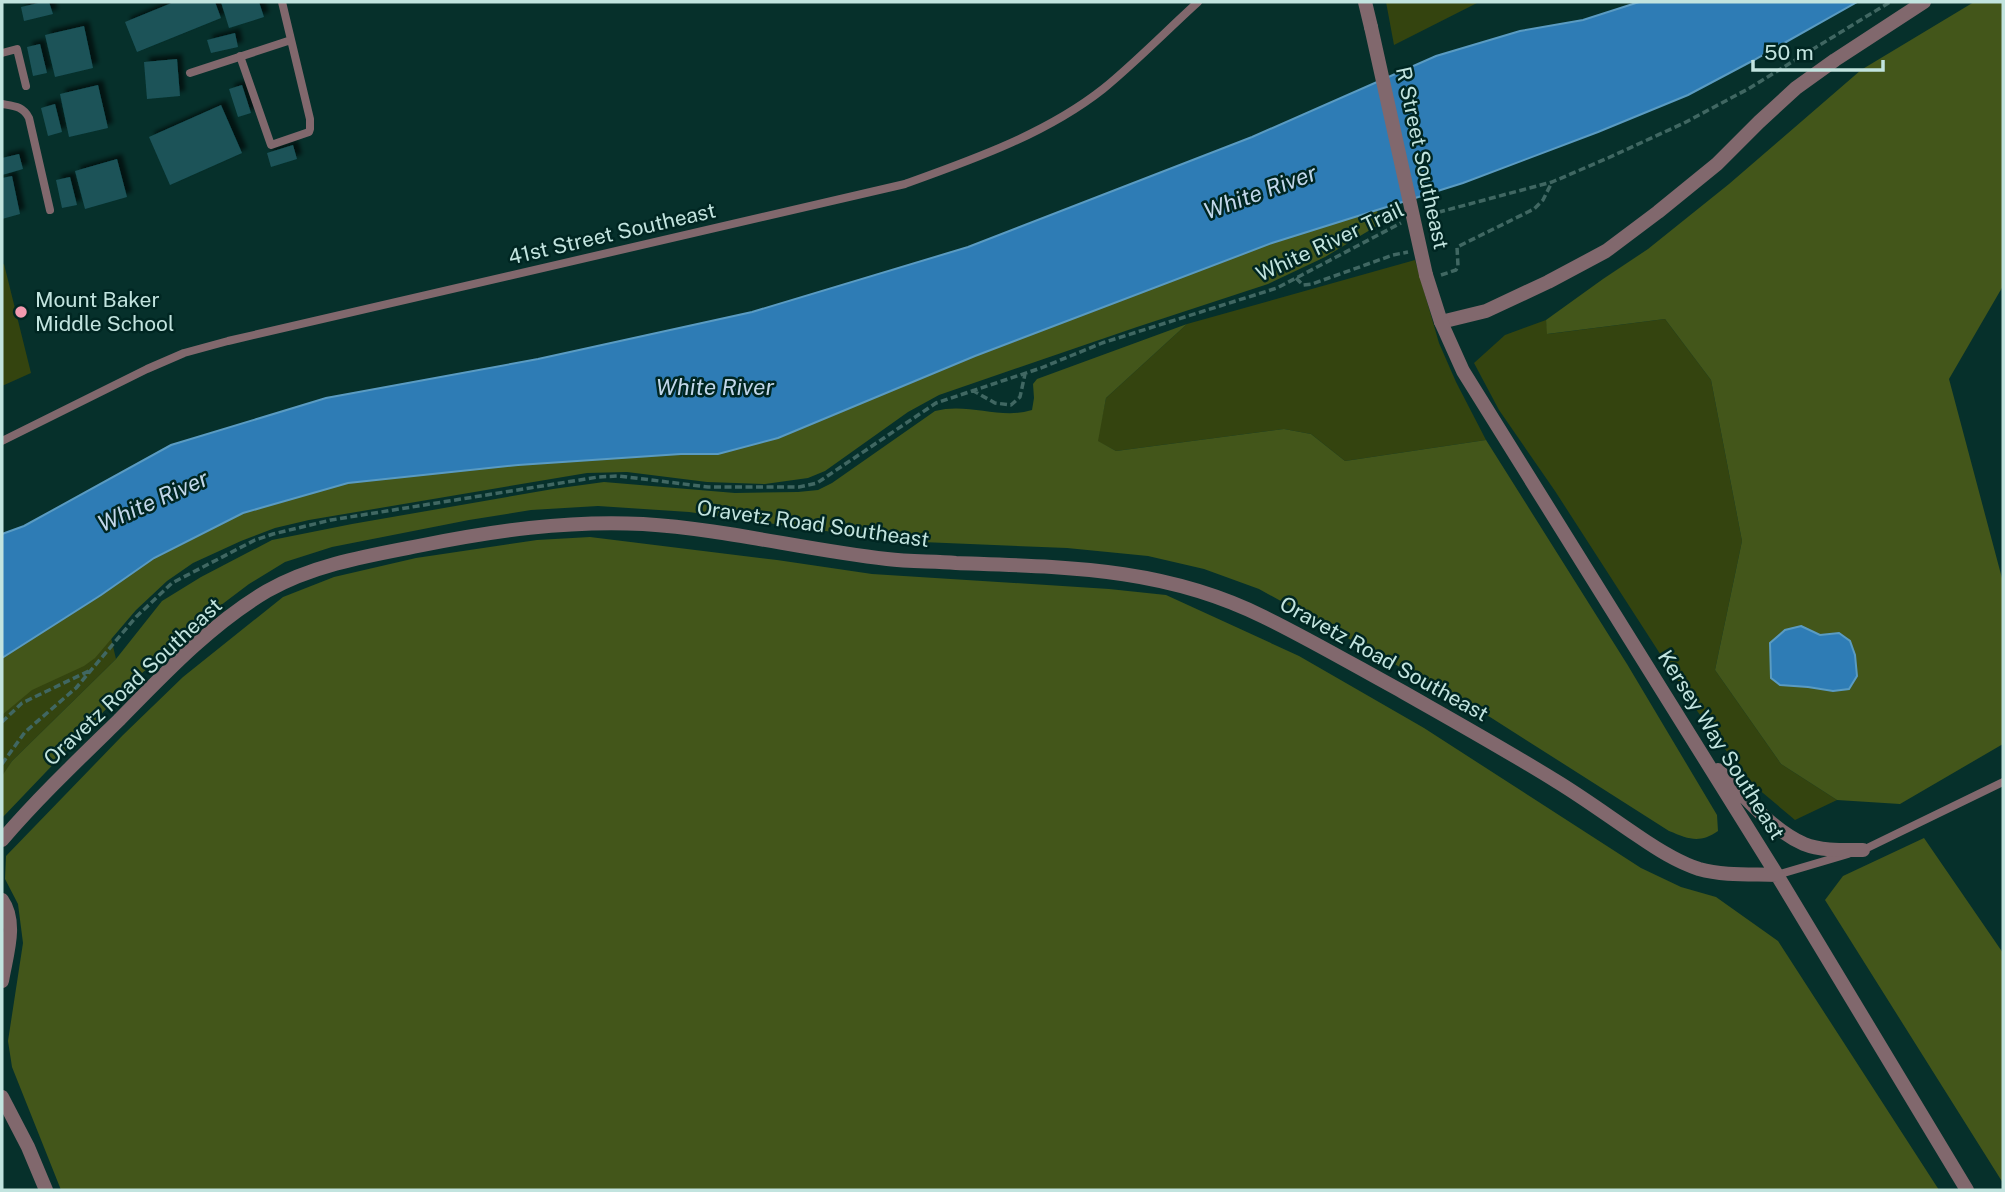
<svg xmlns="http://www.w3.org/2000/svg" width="2005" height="1192" font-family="'Public Sans',sans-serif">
<defs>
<filter id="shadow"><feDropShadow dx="5" dy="-5" stdDeviation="2" flood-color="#0009"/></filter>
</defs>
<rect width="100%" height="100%" fill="#06302b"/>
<path fill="#34440f" d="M1386,2H1479L1394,45Z
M1415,260L1439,343L1456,382L1486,440L1345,461L1311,434L1284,429L1116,451L1097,441L1106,398L1187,324Z
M4,264L31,373L2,386V265Z
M1665,319L1711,380L1742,541L1715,670L1781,764L1837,800L1795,820L1757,788L1733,760L1695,708L1555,491L1499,410L1474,363L1505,335L1546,320L1548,334Z
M101,595L116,659L12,761L2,777V658Z"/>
<path fill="#43561a" d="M1974,2H2003V286L1949,379L2003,582V744L1900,804L1837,800L1781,764L1715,670L1742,541L1711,380L1665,319L1547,334L1546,320L1603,279L1648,249L1729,184L1861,70Z
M1377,210L1380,224L1325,257L1268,284L1137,327L939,395L908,412L825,471L808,478L765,484L707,482L627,472L587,473L309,520L275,528L241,541L193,563L167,581L136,610L95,658L84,666L32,690L2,715V658L101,595L154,558L243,513L348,483L518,465L681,454H718L778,438L975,356L1272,243Z
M1187,324L1106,398L1098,441L1116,451L1284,429L1311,434L1345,461L1486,440L1627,664L1717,815L1718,831C1699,844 1689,839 1669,831L1490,717L1259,589L1204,569L1148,556L1067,548L898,541L689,512L598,506L531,510L469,520L332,547L285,562L249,584L196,624L129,685L2,818V776L12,761L116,659L162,601L201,577L272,540L352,524L553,489L604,482L735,493L798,492L818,490L832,483L935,411C968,402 1000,420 1032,410L1034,398L1033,384L1037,379Z
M590,537L777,560L872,574L1109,589L1166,595L1299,656L1424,728L1641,868L1681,887L1716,897L1778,941L1939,1190H61L12,1067L8,1041L23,943L18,904L5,879L6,856L123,735L183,677L283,597L334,577L416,558L537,540Z
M1924,838L2003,953V1183L1825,900L1843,876Z"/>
<path fill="#2e7cb5" stroke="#5a9bc2" stroke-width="2" d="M1639,2H1857L1754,60L1688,95L1598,132L1463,183L1272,243L975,356L778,438L718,454H681L518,465L348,483L243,513L154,558L101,595L2,658V534L24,526L171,445L326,398L538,359L752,312L968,247L1252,137L1436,56L1520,31L1583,20Z
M1801,626L1820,635L1839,633L1850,641L1855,655L1857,676L1849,689L1833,691L1808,687L1780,685L1771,678L1770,643L1785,630Z"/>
<path fill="#1b5359" filter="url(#shadow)" d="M43,2H49L53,14L24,21L21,7Z
M174,2H215L221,18L137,52L125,22Z
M221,2H259L264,17L229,28Z
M84,26L93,68L55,77L45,35Z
M235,33L238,47L211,53L207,40Z
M40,44L47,73L33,76L27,47Z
M177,59L180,96L147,99L144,62Z
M98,85L108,128L69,137L60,94Z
M242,85L251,113L238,117L229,89Z
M55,104L62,132L48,136L41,108Z
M221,105L242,153L170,185L149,137Z
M293,145L297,159L271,167L267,153Z
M19,154L23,169L2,175V158Z
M117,159L127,197L85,209L75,171Z
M12,176L20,214L2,219V178Z
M70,177L77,205L62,208L56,180Z"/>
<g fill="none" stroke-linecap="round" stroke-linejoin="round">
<path stroke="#406762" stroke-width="3.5" stroke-dasharray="7 3.5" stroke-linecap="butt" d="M1428,215L1552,182L1608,158L1684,123L1748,89L1890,2
M1441,275L1456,270L1458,266L1457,247L1534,209L1543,200L1552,182
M1296,278L1303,285L1312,284L1393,255L1408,252
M972,390L995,403L1011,405L1020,397L1025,374
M2,722L22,703L91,670
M2,764L25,732L76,688L136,617L172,583L255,540L273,534L331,520L598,477L619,476L708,487H799L817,483L936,403L1041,368L1102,343L1277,288L1401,223"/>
<path stroke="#81686d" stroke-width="8" d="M2,53L17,49L26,86
M240,56L271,145L309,132L310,129V119L282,2
M190,73L291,40
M2,104C14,106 23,106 29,118L50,210
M2,441L147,369L184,353L228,341L905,184C972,160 1046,134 1103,89C1136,62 1166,31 1198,2
M1861,851L2003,782
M1777,875L1848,854"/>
<path stroke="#81686d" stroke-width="14" d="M1441,322L1486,311L1548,282L1606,251L1658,212L1717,164L1759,122L1796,88L1835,60L1924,2
M2,900C18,923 6,956 2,981
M2,1097L28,1147L46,1190"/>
<path stroke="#81686d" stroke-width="14" d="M1365,2L1371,27
M1426,275L1441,322L1463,371L1777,875L1967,1190
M1718,770C1744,795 1770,829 1804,844C1821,851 1844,850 1863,850
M2,840C38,798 79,759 119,720C164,674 211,624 267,591C313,565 366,556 418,546C492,531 567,520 643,524C725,529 805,550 887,559C910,562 933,561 956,563C1064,567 1164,567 1264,617C1311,640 1357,667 1403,692C1454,721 1506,750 1556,781C1584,798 1611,818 1638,836C1657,849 1677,862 1699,869C1724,876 1752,874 1777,875"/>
<path stroke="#81686d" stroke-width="14" d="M1371,27L1426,275"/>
</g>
<circle fill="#f29aaf" stroke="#002622" stroke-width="2.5" cx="21" cy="312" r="7"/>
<g text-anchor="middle" stroke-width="5" stroke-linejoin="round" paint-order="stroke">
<g font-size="21" fill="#c2e4df" stroke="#002622">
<text transform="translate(1422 158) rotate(78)" y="7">R Street Southeast</text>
<text transform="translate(612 234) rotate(-13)" y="7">41st Street Southeast</text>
<text transform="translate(1330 242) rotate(-25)" y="7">White River Trail</text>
<text transform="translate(813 524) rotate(8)" y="7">Oravetz Road Southeast</text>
<text transform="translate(1384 659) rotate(29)" y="7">Oravetz Road Southeast</text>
<text transform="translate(133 682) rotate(-43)" y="7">Oravetz Road Southeast</text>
<text transform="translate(1721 745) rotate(58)" y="7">Kersey Way Southeast</text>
</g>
<g font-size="21" fill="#c2e4df" stroke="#002622" text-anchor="start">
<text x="35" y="307">Mount Baker<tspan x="35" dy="24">Middle School</tspan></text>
</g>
<g font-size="23" font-style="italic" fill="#c2d7ea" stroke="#002622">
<text transform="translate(1260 192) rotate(-20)" y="8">White River</text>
<text x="715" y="395">White River</text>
<text transform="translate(153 501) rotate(-24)" y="8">White River</text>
</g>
</g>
<rect width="2005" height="1192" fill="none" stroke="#c2e4df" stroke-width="7"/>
<path d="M1753 60v10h130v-10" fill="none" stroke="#c2e4df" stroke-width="3.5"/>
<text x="1764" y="60" font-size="21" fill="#c2e4df" stroke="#002622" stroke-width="5" paint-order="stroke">50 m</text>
</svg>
